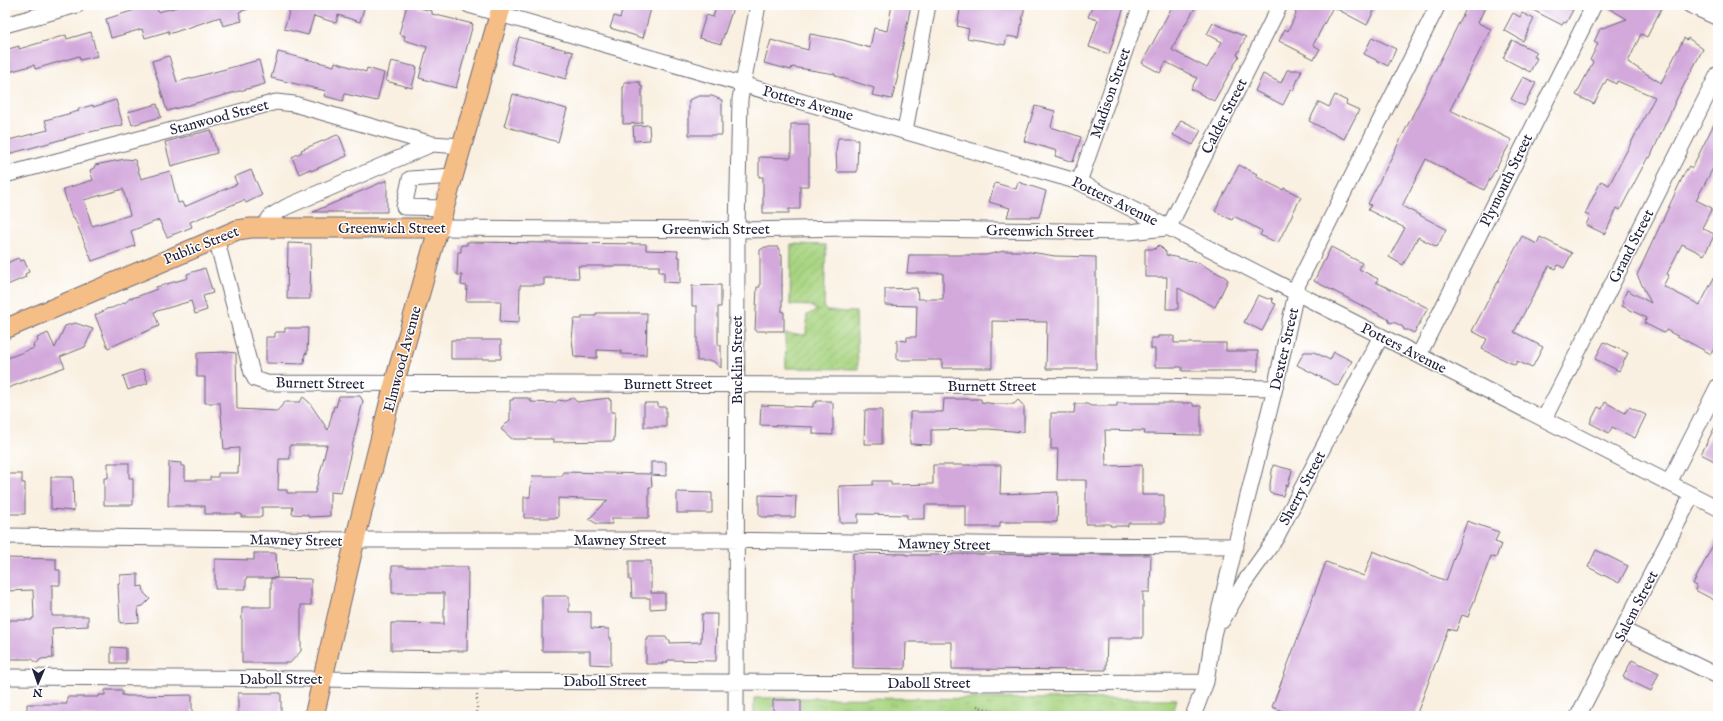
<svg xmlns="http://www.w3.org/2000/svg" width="1723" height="721" font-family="'IM FELL English',serif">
<defs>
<pattern id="grass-tufts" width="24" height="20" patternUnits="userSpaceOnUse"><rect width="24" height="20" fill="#a7d480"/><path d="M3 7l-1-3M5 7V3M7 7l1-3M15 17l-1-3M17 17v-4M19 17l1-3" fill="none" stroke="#8fb670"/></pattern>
<pattern id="garden-furrows" width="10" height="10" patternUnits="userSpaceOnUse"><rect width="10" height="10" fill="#a7d480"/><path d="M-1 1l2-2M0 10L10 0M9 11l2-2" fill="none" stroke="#8fb670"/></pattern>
</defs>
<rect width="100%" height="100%" fill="#fff"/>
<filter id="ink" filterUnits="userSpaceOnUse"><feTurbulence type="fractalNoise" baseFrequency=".025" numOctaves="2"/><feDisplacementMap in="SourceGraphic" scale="8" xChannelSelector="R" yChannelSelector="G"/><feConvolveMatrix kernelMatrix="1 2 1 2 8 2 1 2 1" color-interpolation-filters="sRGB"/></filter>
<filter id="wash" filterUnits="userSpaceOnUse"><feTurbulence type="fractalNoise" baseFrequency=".012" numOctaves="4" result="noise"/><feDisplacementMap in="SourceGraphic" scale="16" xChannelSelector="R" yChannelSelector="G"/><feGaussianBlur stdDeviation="0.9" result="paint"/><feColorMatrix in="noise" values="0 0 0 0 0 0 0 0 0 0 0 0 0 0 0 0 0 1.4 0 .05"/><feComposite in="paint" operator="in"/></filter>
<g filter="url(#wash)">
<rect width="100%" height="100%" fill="#f9f0e1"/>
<path fill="url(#grass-tufts)" stroke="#647b5e" d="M754,698L1177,699L1171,716H754Z"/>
<path fill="url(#garden-furrows)" stroke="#647b5e" d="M791,244L826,245L824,305L826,311L856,312L858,369L786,368L785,334L806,335L807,315L818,310L813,308V306L790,305Z"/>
<g id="blocks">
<path fill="#d3a9dc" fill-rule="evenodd" d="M151,5H156L158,12L185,5H251V8L239,12L242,21L223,26L220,17L169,34V31L145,38L142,29L111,38L106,19Z
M287,5H365L360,22L338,15L336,23L314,16L308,35L284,29L290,9L287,8Z
M407,5L432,11V14L473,24L456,88L419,78L427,47L404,40L405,36L399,34Z
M624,5H652L643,38L610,28L614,16L620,18Z
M717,5H734L721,44L699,38L706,15L713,17Z
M892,5H911L897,75L898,76L892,99L872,95L874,88L836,76L835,74L792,67L791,70L764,63L771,40L808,50L810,34L843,40L870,48L874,28L887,31Z
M961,5H1025L1019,38L1007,36L1005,45L967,38L969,29L957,26Z
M1093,5H1117L1124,7L1109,54L1089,47L1098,20L1088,17Z
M1173,5H1197L1180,33L1172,50L1207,68L1222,42L1207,34L1213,23L1246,37L1237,55L1239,56L1214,101L1191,89L1197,78L1166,62L1160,73L1142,63Z
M1298,5H1377L1367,25L1333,7L1313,45L1320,49L1314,59L1279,41L1285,29L1288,31L1296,14L1295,11Z
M1468,5H1486L1478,23L1491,29L1450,110L1512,140L1484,190L1426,159L1402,206L1446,229L1437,247L1418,237L1403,265L1389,257L1405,228L1368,210L1371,205L1368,204Z
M1523,5H1572L1570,9L1573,10L1566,23L1564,22L1562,25Z
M1603,5H1663L1647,37L1641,34L1628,62L1661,83L1684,38L1687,40L1688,38L1703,49L1677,98L1650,158L1648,157L1620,210L1617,208L1605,234L1586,225L1590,216L1585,214L1601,181L1609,185L1655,97L1617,81L1616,84L1607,79L1594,104L1576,95L1593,62L1590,60L1598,44L1594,42L1600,29L1627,19Z
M1513,13L1520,17L1522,13L1534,19L1523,41L1504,30Z
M91,32L97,56L80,60L79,56L35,69L34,65L9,72L5,57V50L19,46V49L66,35L67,39Z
M519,37L573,52L566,79L511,64Z
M1372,37L1396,49L1388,66L1364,54Z
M1512,40L1537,52L1534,57L1537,58L1530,72L1503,58Z
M278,52L334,66L335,62L366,72L367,68L384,73L377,101L345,94L343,101L324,96L326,91L271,78Z
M169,56L177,82L259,60L265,84L167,111L152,61Z
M391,61L417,67L412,88L386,81Z
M1287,70H1302L1293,91L1291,89L1283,105L1255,91L1263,74L1281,83Z
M1523,77L1536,83L1524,106L1511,99Z
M624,82H640V86H642V123L623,124V87H624Z
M513,94L567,109L558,142L504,126Z
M1335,95L1347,101L1346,104L1359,110L1344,139L1309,121L1319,102L1329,107Z
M699,96H712L722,100V135H689V100Z
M116,100L123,125L85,133L5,155V141L48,130L45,120L79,111L78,109L93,105V107Z
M157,104L161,117L132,125L128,112Z
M1035,106L1055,111L1051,127L1081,137L1073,162L1055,156L1057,151L1024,141Z
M1718,116V159L1696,200L1712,208L1702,228L1714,234L1713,238L1704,255L1682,244L1667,274L1669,275L1663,286L1700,305L1718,270V340L1711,354L1666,330L1664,333L1644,323L1647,318L1622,306L1624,302H1622L1627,290L1651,303L1637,275L1685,172L1689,166L1692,168Z
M1181,120L1201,130L1193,145L1173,135Z
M791,124H809V186H800V209H789V213H763V177H759V157L791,158Z
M649,125L650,140L634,141L633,126Z
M211,130L217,153L171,166L165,142Z
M337,135L340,137L347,156L311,171L310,169L299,174L292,157L302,152L301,150Z
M838,138H855V140H858L857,172H837L836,151Z
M125,159L135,160L141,179L170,171L178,203L182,202L184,207L237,184L234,177L251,170L262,195L246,203L244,200L190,222L192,227L167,237L159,220L131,231L135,246L92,261L74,217L72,218L63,189L93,180L90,170L94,168L95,165ZM123,189L130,215L92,226L84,200Z
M1239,165L1257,174L1255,176L1283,190L1284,188L1301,197L1278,243L1260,235L1262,231L1234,216L1232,220L1215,211Z
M387,180V212H313Z
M1018,182L1046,191L1039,217H1007L1010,208L989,202L995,183L1016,189Z
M1522,236L1537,244L1540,237L1572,253L1564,268L1558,265L1556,269L1549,266L1514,332L1543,347L1532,368L1517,361L1515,365L1482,349L1487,339L1472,331Z
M467,242L646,244V250L678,251L677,257H680V283L664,282V272H659V266H578L579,278H544V285H520L519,323L500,322L501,301H466L467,286L461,285L462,275H457L458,252H461V245H467Z
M288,243L311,244L310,299H287Z
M1159,245L1166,252V255L1200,263V264L1225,277L1228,280L1215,307L1178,288V309H1166L1167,277H1145V249H1155Z
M765,247H778V249H780V255H782V312H784V331H755L757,287H760V250Z
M1331,247L1362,263L1359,269L1378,279L1376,282L1428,308L1414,333L1408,330H1404L1403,327L1394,322L1390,323L1388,319L1314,281Z
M1004,251H1024L1055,256L1096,257V369H1046L1047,322L992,321V368H942V360H897V340L907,341V337H916L917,306L885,305V289L917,288L918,299H943V273H907L909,255H986Z
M18,258L20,261L24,260L29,272L25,274L26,277L5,286V264Z
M205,268L213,293L203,296L207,310L195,314L191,301L154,312L159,326L108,348L95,315L104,311L106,309L112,308L126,302L130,298L136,297L157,289L156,287L188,278L187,274Z
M721,285V307H718V345H721V368L713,361H697V306H692V286Z
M1258,295L1268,299L1272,298L1273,303L1276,304L1262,331L1244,322Z
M596,313H647L646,355L621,354V351L597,350V358L574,357L572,339L574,319H582V316H596Z
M75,323L93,329L85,347L60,357L65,367L5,389V359L34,348L33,345L38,341L37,338L48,333L55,348L65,326Z
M285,328H308L307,354L305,353L304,364L266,363V337H275V332H285Z
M1158,336H1174V343H1226V351H1258V371H1182V367H1155V349H1151V338H1158Z
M451,340H501V359H451Z
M1604,342L1628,353L1619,371L1595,359Z
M227,352L236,353L237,409L277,411L285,402H300L303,397L309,402L328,430L334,406L336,407L339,396H360L363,401L341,493L330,492V516L308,517V515L292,514L293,507H262V517H241V514H205V506H168L169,462L181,463V466H185V480H210V477H218V473H238L239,448L224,449L220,403H205V377H197V353ZM290,445H327L315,493H287V490H278L279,459H290Z
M1304,352H1314L1330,360L1334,352L1352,361L1338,386L1297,365Z
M143,369L148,383L128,390L123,376Z
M513,398H528V399H531V402L555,403L558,400L565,401L573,398L577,402L609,398V400H611V412H615L614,441L553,442V439H512L501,429L510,420V400H513Z
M944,399H981V402L995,404H1014L1018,400L1024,406V432L988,429L931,430V445L910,444V412H943Z
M816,401H831V403H833V435L813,434V427L760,425L761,405L813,407V403H816Z
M1605,402L1625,413L1629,407L1646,415L1635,438L1612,427L1609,433L1590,423L1598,407L1602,409Z
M644,403H658V407H666V427H644Z
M1117,403H1193V406H1201V435L1144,434L1145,431L1105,430L1106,466L1142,465V495H1164V523H1128V526H1110V524H1086V480H1057L1058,449H1051V413H1074L1075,404H1087L1091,406H1117Z
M865,410H882V444H864Z
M1718,421V463L1701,454Z
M651,462H666V476L651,475L652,487H649V518H612V524H597L589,519L608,500L558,498V518H524V497H530L532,476H563V472L651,474Z
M108,463H129V478H133V505H104V478H108Z
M933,465H1001L1000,494L1058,492L1057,522H1000V527H966V505H925V519H907V515L858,514V523H840L839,486L873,485V481H891V485L933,484Z
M1273,465L1292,470L1288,486L1286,485L1283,496L1270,493L1269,491Z
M5,474H22V483H25V514H5Z
M51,477H73L74,511L51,509Z
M677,492L712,493V513H677Z
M759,495L796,496L795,517H761V515H759Z
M1467,521L1499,532L1495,542L1501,544L1496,558L1491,556L1468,617L1462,615L1456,631L1448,629L1416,716H1296L1272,707L1326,562L1364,576L1373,551L1446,581Z
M1718,535V593L1714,600L1695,590L1697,586L1693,584Z
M1596,550L1628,566L1619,583L1588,567Z
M254,553H276L277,578H246V589H215V559L254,560Z
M853,553L906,554V555H953V554L1151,555L1150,592H1143V638H1107L1106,670L952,669V642H906L905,669L853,668Z
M5,558L56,559V570H60V585H52V616H88V626L52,628L53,658L41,659L37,663L32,659H5V620H32V618H34L33,590L5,591Z
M629,561H651V593H665V608L650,609V598H632L631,580H629Z
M392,566H405V567H468L467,651L391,650V623L444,624V593H392Z
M138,574V587L143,586L144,593L150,599L143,606L138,607L139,622L120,623L118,584H120V575Z
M271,578L311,579V605H301V651L290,663H242V607H271Z
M542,596H569V612H591V628L609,629V638H611V665L590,664V651H542Z
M702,614H717L716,661L668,660L667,663H662L663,664H646V640H648V637H667V640H670V643L701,642Z
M111,647L126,648V663H111Z
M1632,660L1659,673L1651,691L1623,677Z
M105,690H122V695L128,696L192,695V716H27V704H67V697H99V695H105Z
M238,693H281V714H253V716H238Z
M773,700H801V716H773Z"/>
</g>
</g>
<g filter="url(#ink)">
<use href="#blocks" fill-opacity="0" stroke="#6d6a75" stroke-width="1"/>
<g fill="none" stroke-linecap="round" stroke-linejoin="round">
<g stroke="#6d6a75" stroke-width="17">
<path id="minor" d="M469,5L1079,182L1718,508
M1690,5L1718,18
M5,25L77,5
M905,131L928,5
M5,175L276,102L294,104L432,144
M1079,182L1141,5
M444,208L404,207L410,179L453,176
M262,228L271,216L286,207L432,144L462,146
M439,228L737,230L846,228L1129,232L1166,228L1169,227L1280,5
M216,238L252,373L255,379L267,383L1146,386L1275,388
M1419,355L1594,5
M1544,419L1718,74
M1669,483L1718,386
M5,536L355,540H724L1033,545L1236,546
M1222,621L1244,583L1276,538L1381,336
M1623,630L1718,676
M5,677L322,679L450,681L979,683L1206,682
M736,716L737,230L740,99L758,5
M1193,716L1206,682L1213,635L1275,388L1298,284L1438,5
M1578,716L1692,495"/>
</g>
<g stroke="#6d6a75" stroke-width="21">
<path id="major" d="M5,329L237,230L251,228H439
M314,716L355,540L394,384L502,5"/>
</g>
<path stroke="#6d6a75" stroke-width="2.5" stroke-dasharray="1 3" stroke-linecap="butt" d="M477,695V716
M977,706L1007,716"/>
<use href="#minor" stroke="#fff" stroke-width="15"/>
<use href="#major" stroke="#f6be87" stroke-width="19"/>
</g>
</g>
<g text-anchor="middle" stroke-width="3" stroke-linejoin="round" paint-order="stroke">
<g font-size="15" fill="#22223b" stroke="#fff">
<text transform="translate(1110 93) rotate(-71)" y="5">Madison Street</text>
<text transform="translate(808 103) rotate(16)" y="5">Potters Avenue</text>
<text transform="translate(1224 116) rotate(-63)" y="5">Calder Street</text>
<text transform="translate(219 117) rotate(-15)" y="5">Stanwood Street</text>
<text transform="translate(1506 180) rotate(-64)" y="5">Plymouth Street</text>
<text transform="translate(1115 201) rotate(26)" y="5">Potters Avenue</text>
<text x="392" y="233">Greenwich Street</text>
<text x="716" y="234">Greenwich Street</text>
<text transform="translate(1040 231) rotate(1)" y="5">Greenwich Street</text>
<text transform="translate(201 245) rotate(-22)" y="5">Public Street</text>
<text transform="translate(1631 246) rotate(-63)" y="5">Grand Street</text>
<text transform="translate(1404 348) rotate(27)" y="5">Potters Avenue</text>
<text transform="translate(1284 349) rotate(-77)" y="5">Dexter Street</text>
<text transform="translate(402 359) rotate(-75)" y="5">Elmwood Avenue</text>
<text transform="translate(737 360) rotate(-90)" y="5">Bucklin Street</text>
<text transform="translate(320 383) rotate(1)" y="5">Burnett Street</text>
<text x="668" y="389">Burnett Street</text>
<text x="992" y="391">Burnett Street</text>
<text transform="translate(1302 488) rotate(-62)" y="5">Sherry Street</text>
<text transform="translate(296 540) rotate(1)" y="5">Mawney Street</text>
<text x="620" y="545">Mawney Street</text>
<text transform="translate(944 544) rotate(1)" y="5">Mawney Street</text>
<text transform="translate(1636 606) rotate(-63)" y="5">Salem Street</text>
<text x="281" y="684">Daboll Street</text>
<text x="605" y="686">Daboll Street</text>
<text x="929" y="688">Daboll Street</text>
</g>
</g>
<rect width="1723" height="721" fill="none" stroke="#fff" stroke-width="20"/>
<g transform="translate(38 683) rotate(182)" stroke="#ffffff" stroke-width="3" paint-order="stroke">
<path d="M0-3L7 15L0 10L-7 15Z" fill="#22223b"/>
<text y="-6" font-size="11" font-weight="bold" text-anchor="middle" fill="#22223b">N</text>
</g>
</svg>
